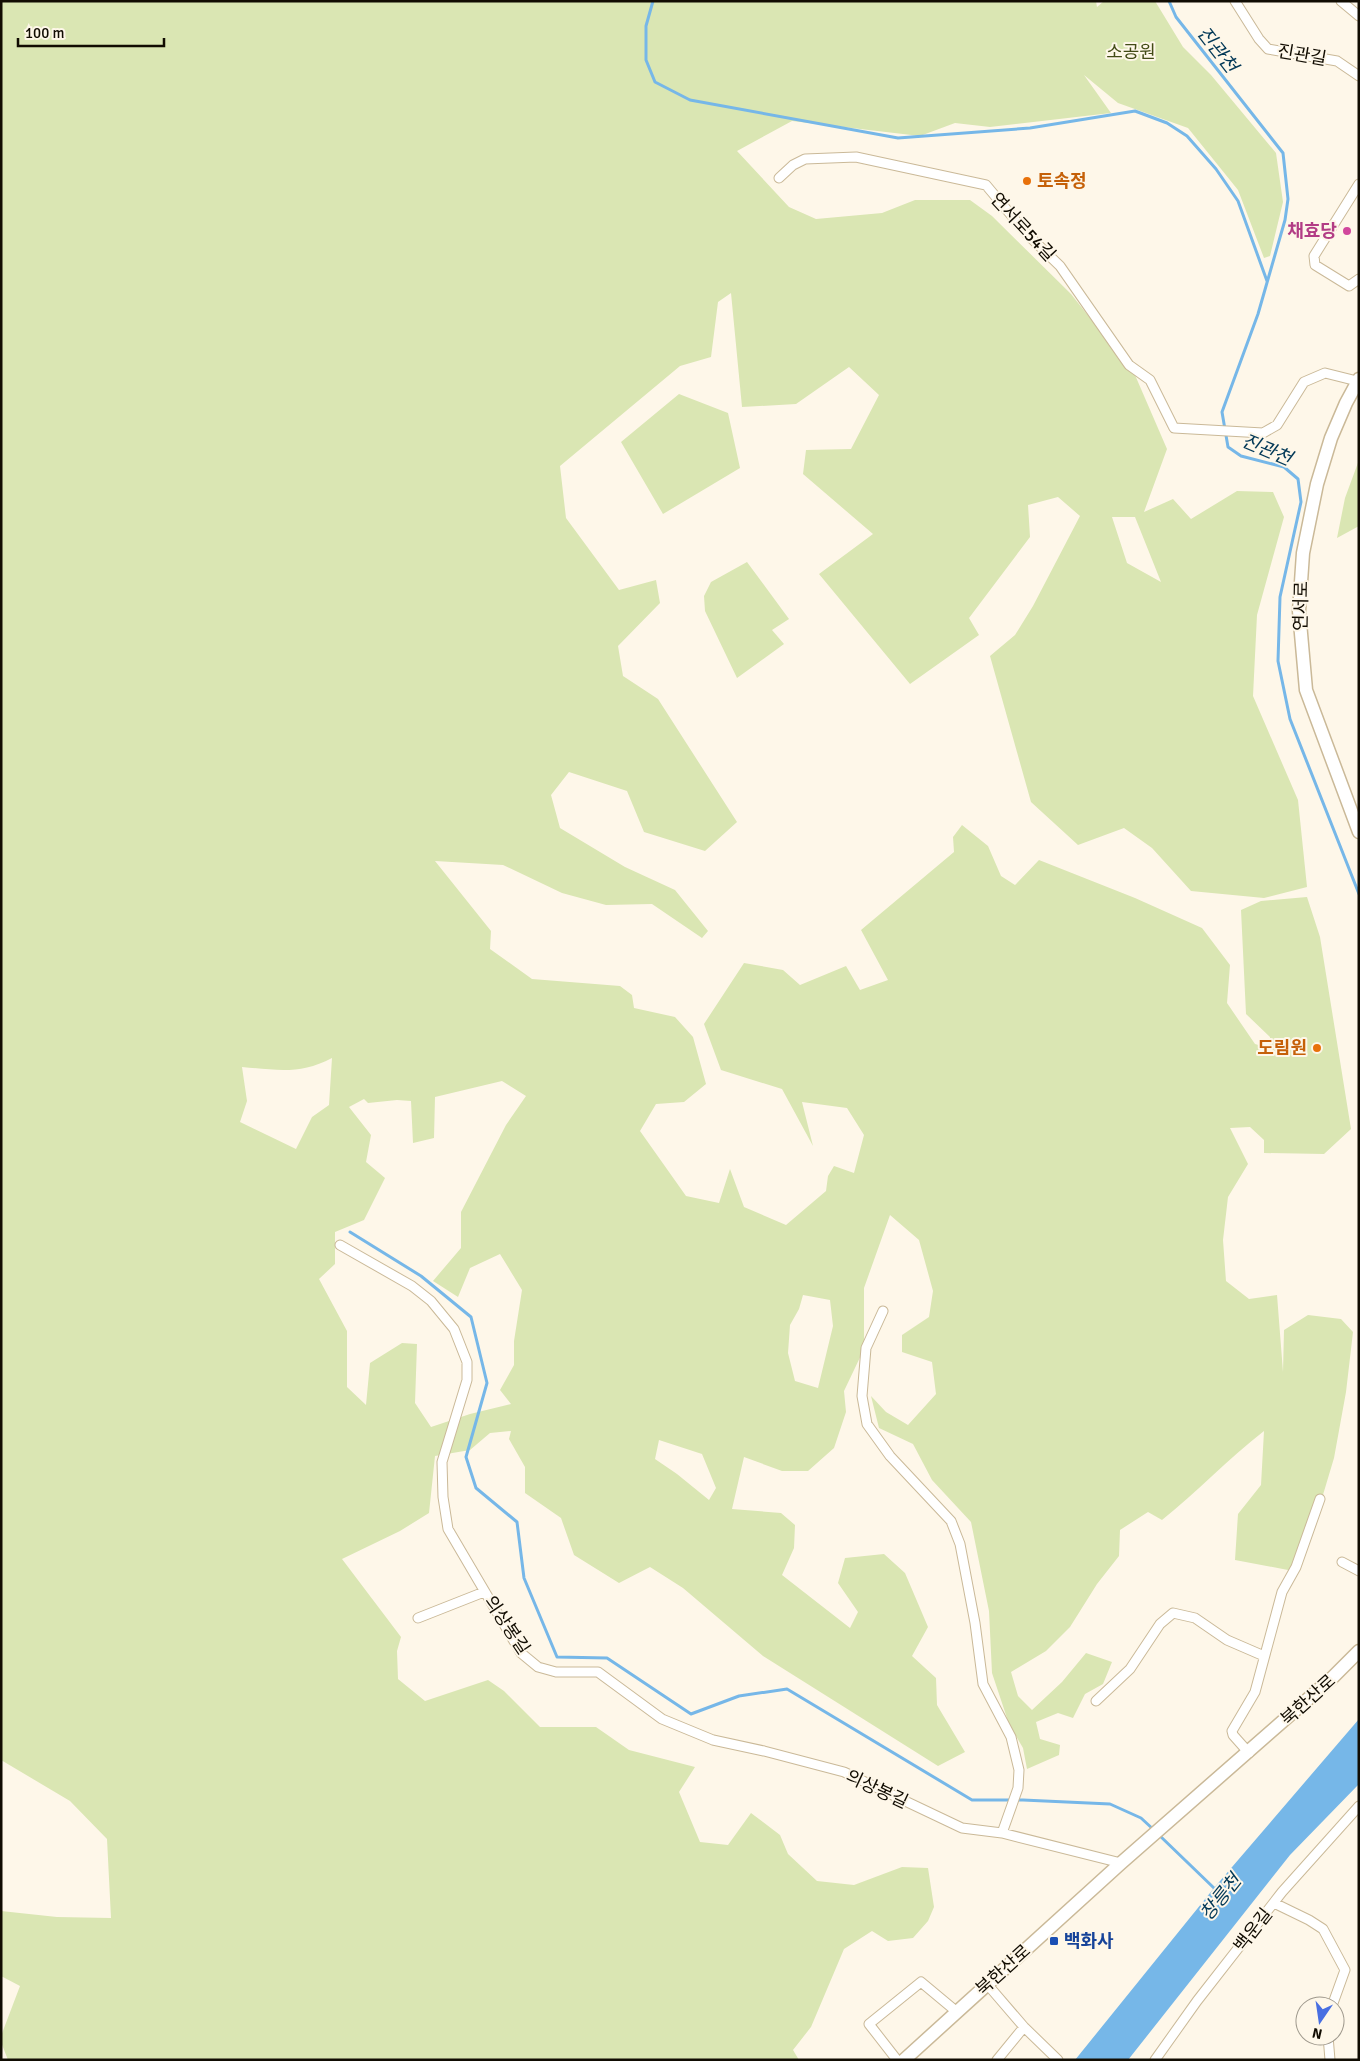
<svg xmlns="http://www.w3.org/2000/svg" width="1360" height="2061" font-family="Signika,'Noto Sans KR',sans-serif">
<rect width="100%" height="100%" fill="#fef7e9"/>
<path fill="#dae6b3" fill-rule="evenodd" d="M1,1H1096L1097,7L1104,1H1155L1183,47L1211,75L1276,153L1283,202L1270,256L1264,258L1238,190L1188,128L1118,103L1084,75L1111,113L990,127L955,123L920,136L792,121L737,151L789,207L816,219L882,213L915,200H970L992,216L1071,294L1135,375L1167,449L1144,512L1173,499L1191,519L1237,491L1273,492L1284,517L1257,615L1253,696L1298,800L1307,887L1264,898L1191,891L1152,848L1124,828L1078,845L1031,802L990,656L1015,635L1033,606L1080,516L1058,497L1028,505L1030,537L969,618L979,635L910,684L819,574L873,534L803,474L806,450L851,449L879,395L849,367L796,404L742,407L731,293L718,302L711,357L680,366L560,466L566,518L619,590L656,580L660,603L618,646L623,676L658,699L737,822L705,851L644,832L627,791L569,772L551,795L560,828L625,867L675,890L708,931L702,938L652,904L606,905L562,893L503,865L435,861L491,931L490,949L532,979L620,986L632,995L634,1008L675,1017L693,1037L706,1084L684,1102L656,1104L640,1131L686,1196L719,1203L730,1169L744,1207L786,1225L826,1191L828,1176L834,1166L854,1173L864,1135L847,1108L802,1102L813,1146L782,1089L721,1070L704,1024L744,963L783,970L800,985L846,966L860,990L888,980L861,930L954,852L953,837L962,825L988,846L1001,876L1015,885L1039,860L1135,898L1202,928L1230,965L1227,1003L1255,1044L1269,1048L1270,1037L1246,1014L1241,910L1261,901L1307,897L1320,937L1351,1129L1324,1154L1264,1153V1140L1250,1127L1230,1128L1248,1164L1228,1197L1223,1240L1226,1281L1249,1299L1277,1295L1283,1372L1284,1330L1308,1315L1341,1319L1353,1332L1346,1392L1334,1458L1302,1565L1288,1570L1235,1560L1238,1514L1261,1485L1264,1431C1228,1459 1197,1492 1162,1520L1148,1512L1120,1530L1119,1556L1097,1584L1070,1627L1046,1651L1011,1672L1018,1696L1032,1710L1062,1682L1086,1653L1112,1662L1103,1684L1085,1694L1073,1718L1058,1713L1036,1722L1040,1739L1060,1745L1059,1755L1027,1769L1023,1748L1009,1724L992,1673L989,1611L971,1522L932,1480L913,1444L879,1428L871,1396L886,1412L908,1425L936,1394L932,1362L902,1352V1335L929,1317L933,1291L919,1240L890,1215L864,1288V1349L844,1391L846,1412L834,1448L808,1471H782L744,1457L732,1509L781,1513L795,1525L794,1548L782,1575L850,1628L858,1612L838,1583L845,1558L884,1554L905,1573L928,1627L912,1656L936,1678L937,1705L965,1752L938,1766L763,1656L683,1588L650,1567L619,1583L574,1555L561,1518L525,1493V1467L509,1439L511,1431L490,1433L470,1450L435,1456L429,1513L400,1531L342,1559L401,1637L397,1651L398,1679L425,1701L488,1680L504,1691L540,1727H596L629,1750L695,1767L679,1792L700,1842L728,1845L751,1813L780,1835L788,1854L817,1881L854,1885L902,1867L928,1868L934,1907L928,1921L913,1938L888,1941L872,1931L844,1949L811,2027L793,2050L799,2060H8L1,2042V2036L20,1986L1,1976V1911L57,1917L111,1918L107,1839L70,1801L1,1760ZM1112,517H1135L1161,582L1127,563ZM332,1058L329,1105L312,1117L296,1149L240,1122L247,1101L242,1067C277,1070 300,1075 332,1058ZM502,1081L526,1096L506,1125L461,1212V1248L433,1281L458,1297L470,1268L500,1254L522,1290L514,1341V1365L500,1390L511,1404L470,1414L431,1427L415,1403L417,1344L402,1343L370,1363L366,1405L347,1387V1331L319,1279L335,1264V1232L364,1220L385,1178L366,1162L371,1135L349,1107L364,1099L368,1103L397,1100L411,1101L413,1143L434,1138L435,1097ZM803,1295L830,1300L833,1326L818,1388L795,1381L788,1353L790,1325L799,1309ZM659,1440L702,1454L716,1488L709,1500L677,1474L655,1459Z
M679,394L728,413L740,468L663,514L621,442Z
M1359,460V526L1337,538L1345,498Z
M747,562L789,619L772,630L784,644L737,678L705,611L704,596L711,582Z"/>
<path fill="#76b7e8" d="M1359,1719V1784L1290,1855L1128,2060H1075L1214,1888Z"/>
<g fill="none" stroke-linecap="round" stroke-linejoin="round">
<path stroke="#76b7e8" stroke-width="3" d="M653,1L646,26V60L655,82L690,100L898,138L1030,128L1135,111L1167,123L1187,136L1216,169L1238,201L1267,281
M1169,1L1176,17L1283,153L1288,199L1285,220L1258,314L1222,412L1228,447L1241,456L1284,467L1298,479L1301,502L1280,597L1278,661L1290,719L1359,894
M350,1232L421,1276L471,1317L487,1383L466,1457L476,1488L517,1522L524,1578L557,1657L607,1658L691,1714L739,1696L787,1689L972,1800H1023L1110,1804L1141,1818L1154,1830
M1159,1835L1215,1889"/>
<g stroke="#cab998" stroke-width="11">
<path id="minor" d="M1235,1L1259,39L1268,49L1337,61L1359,76
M1341,1L1359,16
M779,178L793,165L805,159L856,157L986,185L1027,234L1060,266L1129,365L1150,380L1174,428L1263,433L1277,425L1304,382L1325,373L1357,381
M1359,184L1314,256L1315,265L1349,286L1359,279
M340,1245L412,1286L431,1301L454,1329L467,1362V1380L442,1462L443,1497L448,1529L521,1653L538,1667L556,1672H598L662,1719L713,1740L764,1751L844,1772L962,1828L1002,1833L1121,1863
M883,1311L866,1348L862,1396L867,1424L890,1456L951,1521L960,1544L975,1623L983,1684L1011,1737L1019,1770L1018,1788L1002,1833
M1342,1562L1359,1571
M418,1618L484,1592
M1096,1701L1130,1669L1160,1624L1173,1613L1195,1618L1227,1640L1264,1656
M1249,1753L1233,1735L1232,1731L1255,1692L1282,1592L1296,1567L1320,1499
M1274,1903L1309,1920L1323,1929L1345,1970L1332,2006
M987,1984L1024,2027L1058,2060
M1328,2036L1330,2060
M897,2060L869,2024L921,1982L957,2012
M997,2060L1024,2027
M1155,2060L1197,2001L1282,1892L1359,1806"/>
</g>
<g stroke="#cab998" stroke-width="15">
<path id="secondary" d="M1359,379L1346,403L1331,438L1317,484L1303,553L1299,611L1306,690L1359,832
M904,2060L1121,1863L1332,1678L1359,1651"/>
</g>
<use href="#minor" stroke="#fff" stroke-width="9"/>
<use href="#secondary" stroke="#fff" stroke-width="12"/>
</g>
<g fill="#e8710a" stroke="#fef7e9" stroke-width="2">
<circle cx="1027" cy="181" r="5"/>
<circle cx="1317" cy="1048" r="5"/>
</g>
<circle fill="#d1479c" stroke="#fef7e9" stroke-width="2" cx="1347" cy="231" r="5"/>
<rect fill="#1a4fb4" stroke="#fef7e9" stroke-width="2" x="1049" y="1936" width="10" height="10" rx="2.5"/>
<g text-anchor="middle" stroke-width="4" stroke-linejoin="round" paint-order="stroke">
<g font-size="18" fill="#424b16" stroke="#fef7e9">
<text x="1131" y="58">소공원</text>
</g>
<g font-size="18" fill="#110c02" stroke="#fef7e9">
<text transform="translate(1302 55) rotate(10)" y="6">진관길</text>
<text transform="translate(1023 227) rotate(47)" y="6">연서로54길</text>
<text transform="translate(1301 606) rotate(-89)" y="6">연서로</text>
<text transform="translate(507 1625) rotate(56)" y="6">의상봉길</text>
<text transform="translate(1308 1700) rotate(-42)" y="6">북한산로</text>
<text transform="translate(877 1789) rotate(25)" y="6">의상봉길</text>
<text transform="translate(1253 1930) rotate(-52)" y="6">백운길</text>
<text transform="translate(1003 1970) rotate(-42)" y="6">북한산로</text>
</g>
<g font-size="18" font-weight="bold" fill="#c56008" stroke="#fef7e9" text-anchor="start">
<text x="1037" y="187">토속정</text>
<text x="1307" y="1054" text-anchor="end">도림원</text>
</g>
<g font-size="18" font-weight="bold" fill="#b23c85" stroke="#fef7e9" text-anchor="end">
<text x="1337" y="237">채효당</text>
</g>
<g font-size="18" font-weight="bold" fill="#164399" stroke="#fef7e9" text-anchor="start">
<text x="1064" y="1947">백화사</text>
</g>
<g font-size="19" font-style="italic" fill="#003756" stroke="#fef7e9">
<text transform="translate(1218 49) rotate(52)" y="7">진관천</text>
<text transform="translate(1267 449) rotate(23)" y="7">진관천</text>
<text transform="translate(1220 1897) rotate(-51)" y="7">창릉천</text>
</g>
</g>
<rect width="1360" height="2061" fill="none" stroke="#110c02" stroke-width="5"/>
<g transform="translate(1320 2021) rotate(193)"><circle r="24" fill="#fef7e9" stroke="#9f998d"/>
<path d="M0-4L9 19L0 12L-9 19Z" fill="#486fe2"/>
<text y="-8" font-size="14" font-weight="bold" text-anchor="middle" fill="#110c02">N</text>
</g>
<path d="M18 38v8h146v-8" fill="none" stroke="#110c02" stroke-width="2.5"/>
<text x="25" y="38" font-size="15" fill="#110c02" stroke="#fef7e9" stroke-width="4" paint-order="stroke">100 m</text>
</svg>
